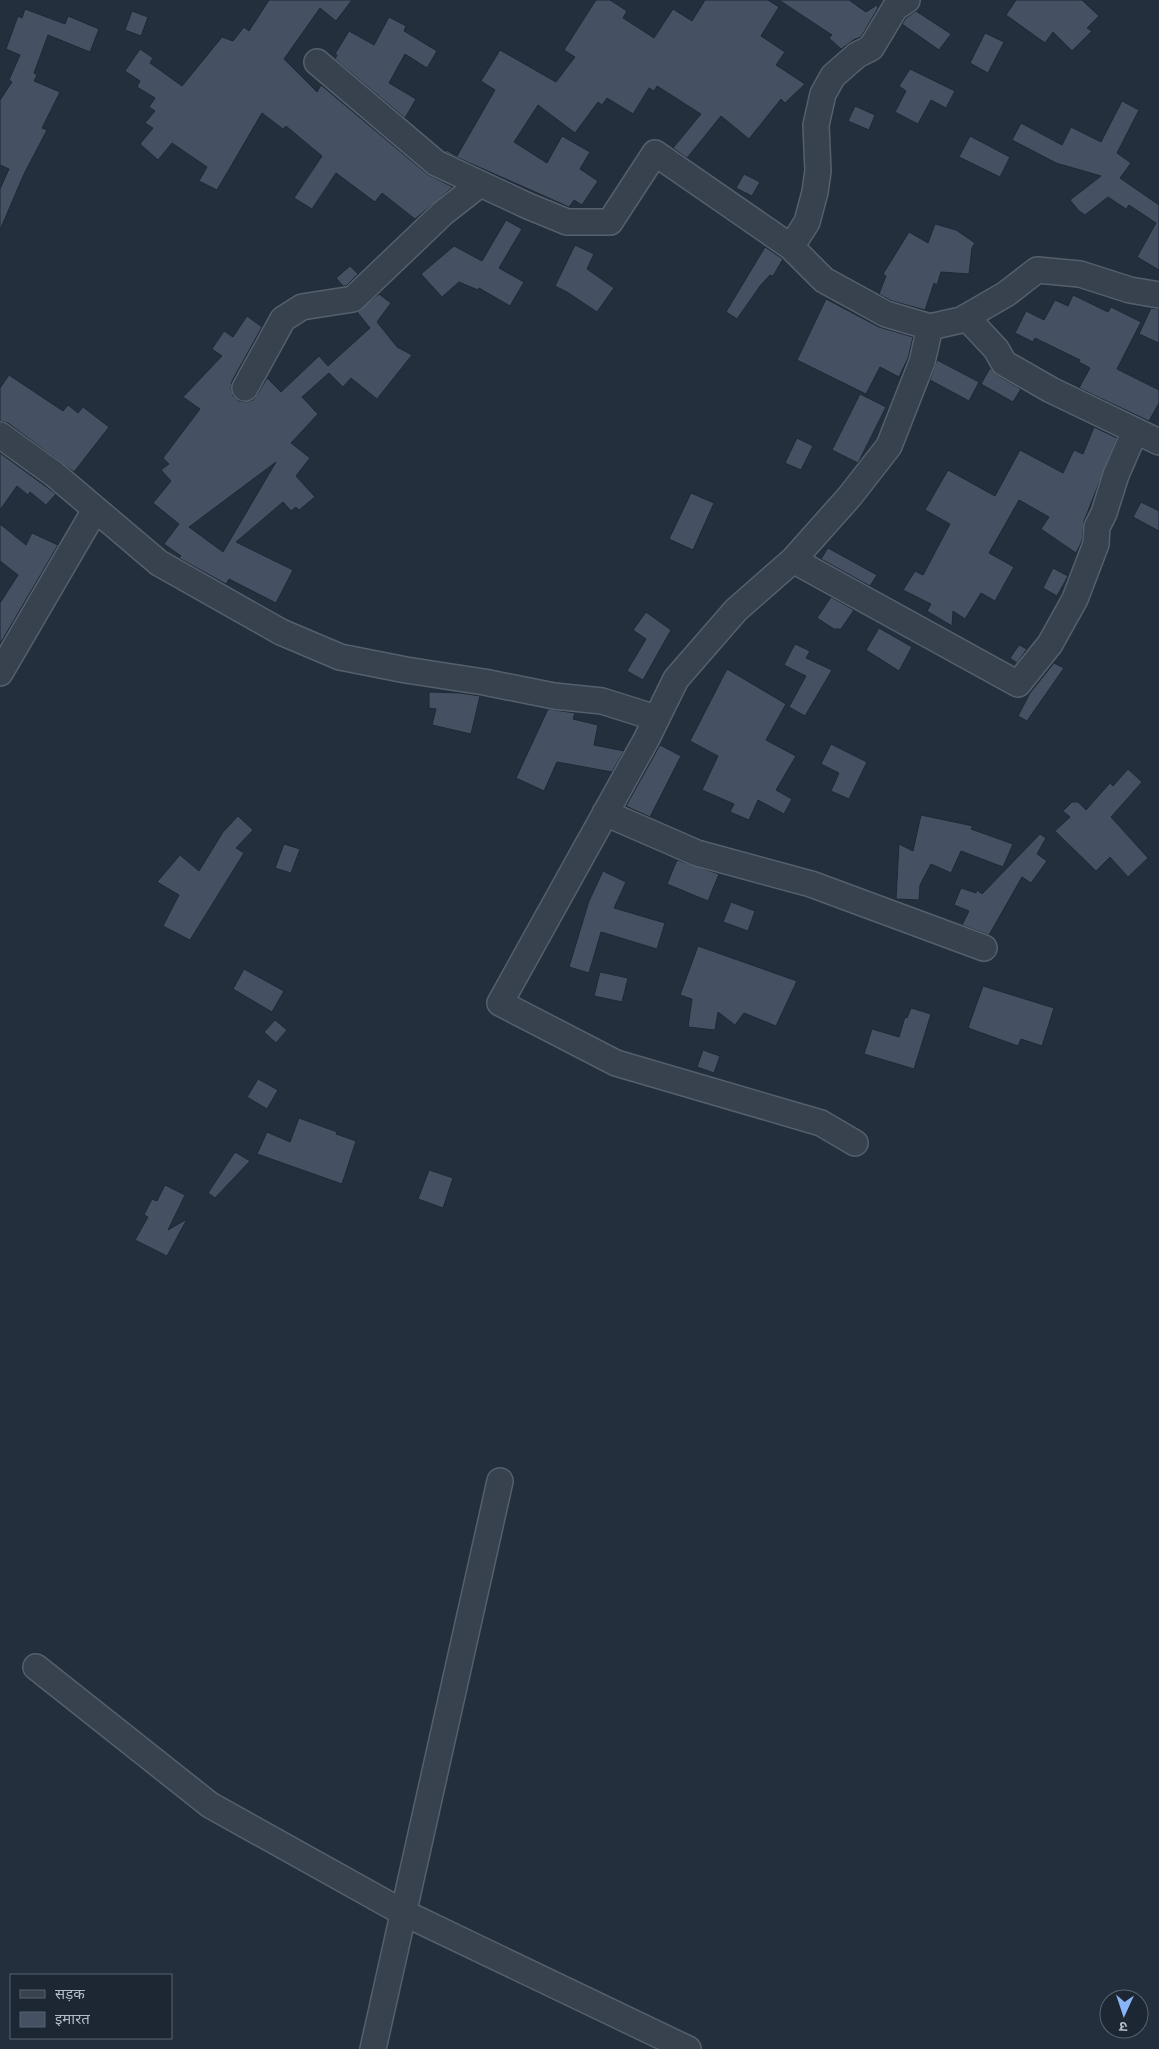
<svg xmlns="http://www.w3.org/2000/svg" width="1159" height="2049" font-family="'Asap Condensed','Noto Sans Devanagari',sans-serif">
<rect width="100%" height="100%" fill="#242f3e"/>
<path fill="#455162" stroke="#1f2835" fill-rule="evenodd" d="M269,0H352L336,21L320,8L284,59L317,92L321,85L427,174L453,187L415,219L382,193L375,202L336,173L312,209L294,198L322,156L286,126L283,129L262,113L217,190L199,181L207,167L172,143L158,160L140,144L153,128L145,123L155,111L149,107L155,98L137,87L140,81L125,71L140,49L153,58L150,63L182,86L222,37L233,41L244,27L249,31Z
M596,0H610L627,11L623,18L654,38L673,9L692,21L705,0H768L779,7L761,36L785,52L776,65L805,84L785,103L781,99L749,139L721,116L687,158L673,148L701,114L657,86L654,91L649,88L633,114L607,98L602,105L598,102L575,133L538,105L514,142L547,163L562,136L590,152L580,169L598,181L582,205L574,200L569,207L445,152L446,150L457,156L495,90L481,81L500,50L556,82L575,57L564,50Z
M779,0H849L866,12L877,5L878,8L861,37L855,39L841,49L829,38L832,35Z
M1016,0H1082L1099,16L1087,28L1092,31L1072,51L1053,32L1045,43L1006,15Z
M25,9L65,24L68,16L99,29L90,52L48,35L34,73L37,75L34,81L60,92L42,128L47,130L24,174L0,230V189L9,169L0,165V100L12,82L9,80L20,55L6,49L18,16L22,18Z
M132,11L148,17L141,36L125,30Z
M916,11L951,34L939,50L902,24L906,18Z
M389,17L406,26L404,31L437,51L427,68L405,54L389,83L416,99L405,118L335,59L337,55L335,54L349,31L374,45Z
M985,33L1004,42L988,73L970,63Z
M910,69L955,91L946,108L931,100L918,124L895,112L906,91L899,86Z
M1122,101L1139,110L1117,153L1131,163L1120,178L1159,205V270L1137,257L1156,223L1129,205L1126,209L1108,197L1085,215L1079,211L1070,200L1101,176L1056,163L1012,140L1021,123L1062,145L1071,127L1101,142Z
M855,106L875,115L869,130L848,121Z
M970,136L1010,157L1000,177L959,157Z
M744,174L760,182L752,196L736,188Z
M506,220L522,229L499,268L524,282L510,306L479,288L478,290L459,282L442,297L421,274L454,246L482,261Z
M935,224L956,230L975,243L972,248L969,274L941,272L937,285L934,283L925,310L892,301L879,294L886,276L883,274L909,232L928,243Z
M575,245L594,254L587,269L614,288L597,312L567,292L555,286Z
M765,247L783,259L773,276L770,275L760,286L737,319L726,312Z
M350,266L358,274L346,286H343L336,278Z
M379,294L391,303L377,322L397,347L412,355L377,399L351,378L343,387L329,373L302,397L318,414L291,443L310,458L296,476L315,497L299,510L296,507L291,511L283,502L236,542L293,570L276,603L229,579L226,584L179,558L181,556L164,544L179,524L153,503L171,481L161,470L169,464L163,458L200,409L183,397L222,356L212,349L224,331L233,337L247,316L262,327L232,381L231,388L233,396L239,401L246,402L253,400L257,395L267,378L281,392L319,356L328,366L370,328L357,312ZM276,462L223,552L189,527Z
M1073,295L1108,312L1111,307L1141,322L1117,369L1159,390V403L1149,421L1079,388L1090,368L1079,362L1080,360L1035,338L1033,342L1015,333L1026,311L1044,320L1055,300L1068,306Z
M826,299L879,327L913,337L908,358L899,377L880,367L866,394L797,360Z
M1151,308L1159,309V343L1139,334Z
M937,360L979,382L969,401L930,380Z
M990,368L997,375L1021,389L1013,402L981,384Z
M9,375L63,411L68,405L78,413L83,407L109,427L74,472L8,423L0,421V388Z
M860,394L886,407L858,463L832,450Z
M1094,427L1117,438L1084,521L1082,541L1076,553L1041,529L1049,517L1019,500L989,553L1014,567L995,601L981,593L965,619L953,611L952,626L927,611L931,604L903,590L915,571L923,575L950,524L925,510L948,470L995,496L1020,450L1063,473L1074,450L1083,454Z
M797,438L813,446L801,470L785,463Z
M0,453L56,494L46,505L30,492L28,495L17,486L0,510Z
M691,493L714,503L693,550L669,539Z
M1141,502L1159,511V531L1133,517Z
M0,524L26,545L32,533L58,545L0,644V603L18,575L0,561Z
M828,548L877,575L870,586L821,559Z
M1053,568L1068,576L1057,596L1043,588Z
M831,597L854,610L841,629H834L817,618Z
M646,612L671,630L643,680L627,671L646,639L633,630Z
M879,628L912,647L899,671L866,650Z
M795,644L810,651L806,658L832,670L805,716L789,707L806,676L784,665Z
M1019,645L1027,649L1017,663L1010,658Z
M1054,663L1064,668L1027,721L1018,716L1030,693Z
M727,669L786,704L766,740L796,756L776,790L792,799L784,814L758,800L749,820L730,812L734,804L702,790L718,756L690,741Z
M429,692L460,693L480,696L471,734L432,725L436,709L429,708Z
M548,709L575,713L573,719L598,725L594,745L624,751L612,772L557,762L544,791L516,778Z
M831,744L867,762L849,799L831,791L839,773L821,764Z
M660,745L681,756L650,817L626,806Z
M1128,769L1142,782L1111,817L1148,858L1128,877L1110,857L1096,871L1055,831L1070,817L1063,811L1072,802H1078L1086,810L1110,783L1113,786Z
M921,815L973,826L971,829L1013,844L1003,867L961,851L951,873L931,864L920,885L919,900L896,899L899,844L913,851Z
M238,816L253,830L236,848L244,853L190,940L163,926L179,895L157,882L180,855L199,871L223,832Z
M1040,834L1046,838L1037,854L1047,861L1031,883L1022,877L989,935L962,925L969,911L954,905L961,888L976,893L977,890L982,894Z
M284,844L300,849L291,873L275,868Z
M677,860L719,874L708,901L667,884Z
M603,871L626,882L614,908L665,923L657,949L601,932L589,973L569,967L589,901Z
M731,902L755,911L748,931L723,922Z
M698,946L797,981L776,1026L744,1013L735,1025L718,1012L715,1030L688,1027L692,999L680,995Z
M244,969L284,991L272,1012L233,989Z
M600,972L628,978L622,1002L594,996Z
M983,986L1054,1008L1042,1046L1021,1039L1018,1046L968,1028Z
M911,1008L931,1014L914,1069L864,1054L872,1029L899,1037L905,1017L907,1018Z
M275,1020L287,1030L276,1043L264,1032Z
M703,1050L720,1056L714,1073L697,1067Z
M258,1079L278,1090L267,1109L247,1097Z
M299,1118L337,1132L336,1134L356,1141L342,1184L257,1154L267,1132L290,1142Z
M235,1152L250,1161L215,1198L208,1193Z
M429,1170L453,1178L443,1208L418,1199Z
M165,1185L185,1195L168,1230L187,1219L167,1256L135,1240L148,1217L144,1215L152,1199L157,1201Z"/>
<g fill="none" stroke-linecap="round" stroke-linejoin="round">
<g stroke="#565f6c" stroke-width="28">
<path id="minor" d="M317,62L436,163L528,206L567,222H610L655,153L791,247L824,280L886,314L930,327L961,320L1006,294L1037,270L1080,274L1130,290L1159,295
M791,247L807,222L815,192L818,171L816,125L823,94L833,76L857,55L871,48L895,8L907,0
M966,317L996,349L1004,363L1051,390L1159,442
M245,388L283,319L302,307L353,299L443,213L480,184
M0,435L54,474L159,563L281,632L340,657L406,670L484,682L554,696L602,701L656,718
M793,560L1018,684L1050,644L1075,599L1096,544L1097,527L1104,513L1116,475L1135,431
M0,673L95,510
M605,813L697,853L811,884L984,948
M855,1143L821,1123L616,1063L500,1003L646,740L676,679L736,610L793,560L850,496L889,446L922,362L930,327
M36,1667L210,1805L402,1912L688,2049
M373,2049L500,1481"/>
</g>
<use href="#minor" stroke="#38414e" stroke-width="25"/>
</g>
<rect x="10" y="1974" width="162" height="65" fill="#1d2633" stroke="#59626f"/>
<rect x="20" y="1990" width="25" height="8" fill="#38414e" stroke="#59626f"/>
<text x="55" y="1999" font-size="15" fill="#b4bcc9">सड़क</text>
<rect x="20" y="2012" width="25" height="15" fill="#455162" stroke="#59626f"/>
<text x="55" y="2024" font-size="15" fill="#b4bcc9">इमारत</text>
<g transform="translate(1124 2014) rotate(183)"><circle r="24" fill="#1d2633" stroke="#59626f"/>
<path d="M0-4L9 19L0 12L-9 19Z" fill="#8ab4f8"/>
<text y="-8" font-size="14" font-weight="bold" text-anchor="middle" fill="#b4bcc9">उ</text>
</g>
</svg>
